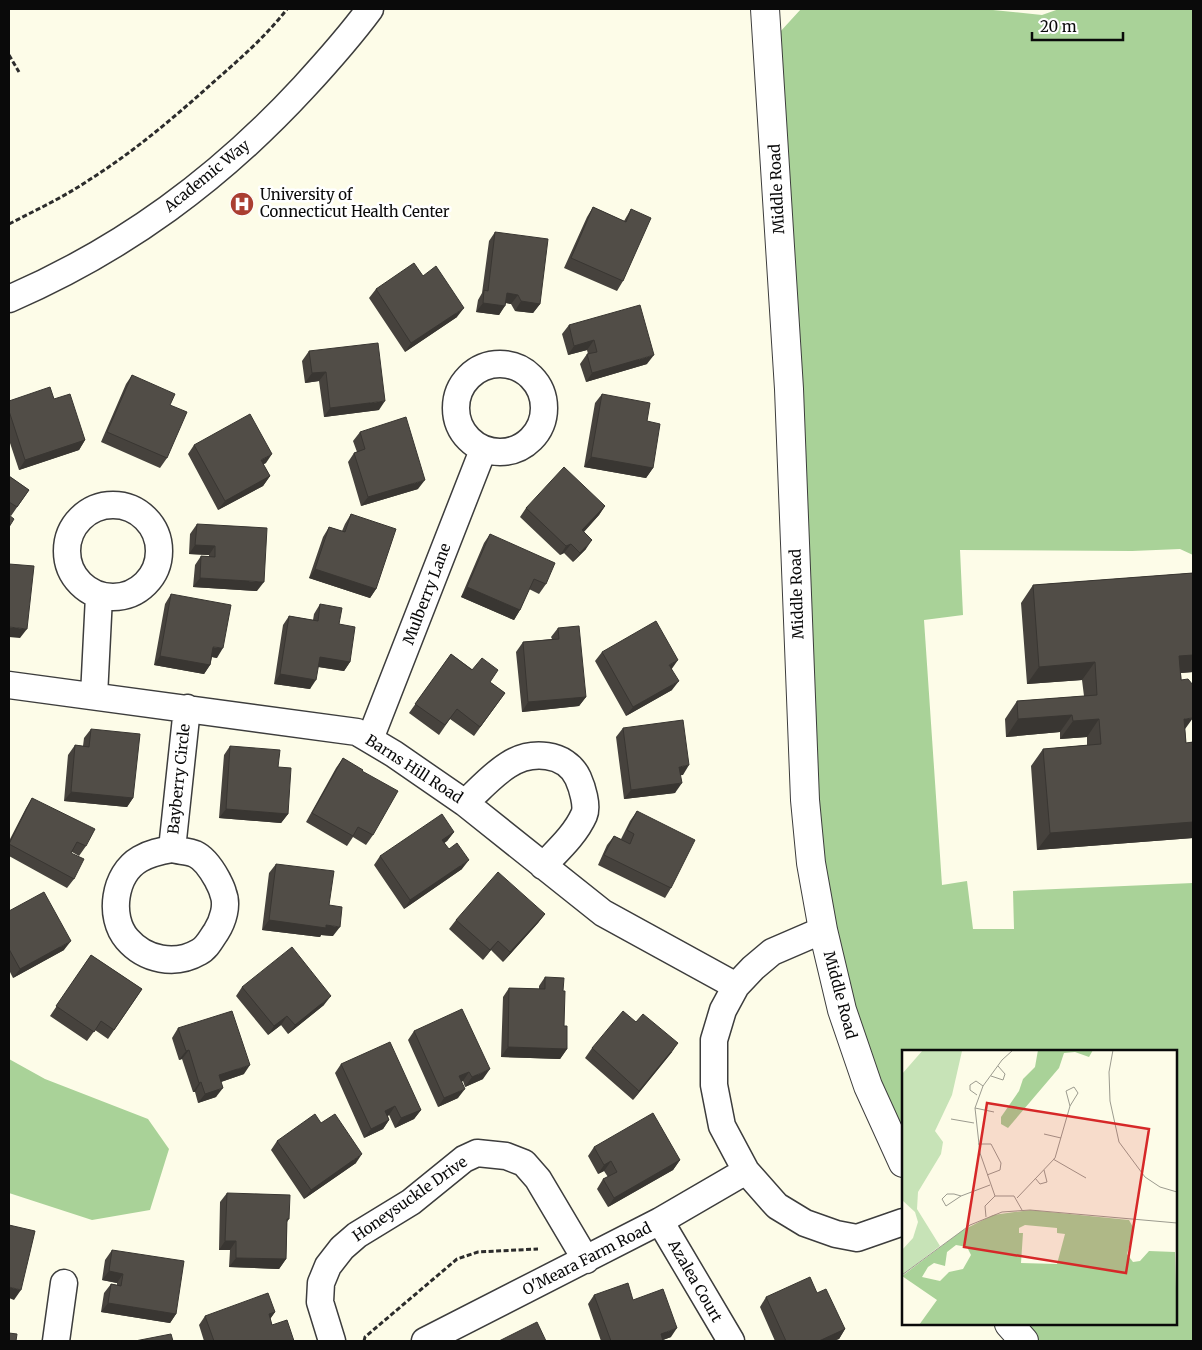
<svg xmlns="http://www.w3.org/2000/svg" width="1202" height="1350" font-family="Merriweather,serif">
<rect width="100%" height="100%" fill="#fdfce8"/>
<path fill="#a9d298" d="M801,9H983L1042,15L1059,9H1193V555L1180,549L1132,551L960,550L963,615L924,620L942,885L967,881L973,929H1014L1013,891L1193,883V1330L1192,1341H1024L1009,1324H1176V1051H903V1163L823,930L768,45Z
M9,1059L45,1079L148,1119L169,1149L150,1210L92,1220L9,1193Z"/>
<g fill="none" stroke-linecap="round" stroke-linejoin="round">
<g stroke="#3d3d3d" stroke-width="29">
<path id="minor" d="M9,299C124,249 219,179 304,87C327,62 350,36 370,9
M456 408a44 44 0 1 1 88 0a44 44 0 1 1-88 0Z
M67 551a46 46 0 1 1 92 0a46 46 0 1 1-92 0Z
M9,685L357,732L394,754L465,803L603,913L736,986
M94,696L99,596
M370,739L483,450
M465,803C479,790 492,775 508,765C531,750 566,752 578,778C582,787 588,806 584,815C575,835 558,850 543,866
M172,849C179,851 189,851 195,854C204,858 212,870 217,879C219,883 222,888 223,893C228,905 223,921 216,932C211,939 207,948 199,952C175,966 145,960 127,939C108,917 114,874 140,859C150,853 161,851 172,849Z
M172,849L187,708
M746,1171L722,1126L714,1085V1040L723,1010L736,986L753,968L772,952L823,930
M660,1221L731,1341
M56,1341L64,1283
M332,1341L320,1302L321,1283L328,1266L342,1248L357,1235L411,1202L464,1159L477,1153L506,1156L524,1163L538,1179L586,1260
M425,1341L660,1221L746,1171L777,1206L805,1223L836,1234L857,1238L903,1222"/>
</g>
<g stroke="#3d3d3d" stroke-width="30">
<path id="tertiary" d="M765,9L789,389L805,800L811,863L823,930L842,1010L868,1086L903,1163
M1009,1324L1024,1341"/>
</g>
<path stroke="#2c2c2c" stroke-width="3" stroke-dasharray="5 2.5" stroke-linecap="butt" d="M9,55L19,72
M9,224C36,210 64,197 89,180C135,151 177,115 217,79C242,57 267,35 287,9
M364,1341L365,1337L457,1259L478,1252L538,1249"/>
<use href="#minor" stroke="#fff" stroke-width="26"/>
<use href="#tertiary" stroke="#fff" stroke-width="28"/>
</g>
<path fill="#46423d" d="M593,207L624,221L631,209L623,281L617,291L564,268L587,217Z
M495,232L540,304L533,313L515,311L511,304L506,303L499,315L476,312L478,300L482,293L489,241Z
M423,276L457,317L405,352L369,298L376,289Z
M569,325L647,364L586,382L580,364L587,354H588L587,350L568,355L562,334Z
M309,351L379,410L324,417L319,381L305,383L302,361Z
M132,375L170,405L167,458L160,468L101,442L126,384Z
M602,394L647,421L653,468L646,478L584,467L595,403Z
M54,399L85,440L79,450L19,470L9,440V401Z
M360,432L418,489L361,506L348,462L354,453L357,452L353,441Z
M194,445L266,463L263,464L270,476L263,486L218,510L188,454Z
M9,476L29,490L11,516L9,515Z
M605,506L599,515L584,532L586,549L573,562L564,553L560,555L520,517L526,508Z
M351,514L376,589L370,598L309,578L323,537L329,527L342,531L345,524Z
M197,524L257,591L193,587L195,565L201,556H209V555L189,554L190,534Z
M490,534L546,584L539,594L529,589L520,610L514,620L461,597L484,543Z
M1193,573V672L1181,673L1186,743L1193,742V838L1037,850L1031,766L1043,749L1087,745V737L1060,739V732L1006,737L1005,719L1017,701L1084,696L1082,680L1027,684L1021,603L1033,585Z
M171,594L217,658L212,657L210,665L204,674L154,665L165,604Z
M320,604L339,624L350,662L344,671L318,667L310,689L274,684L283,625L289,616L313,620L314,614Z
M558,628L586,697L579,706L522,712L516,652L523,642L552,639L551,637Z
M602,652L672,669V690L626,716L595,661Z
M451,654L505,693L474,736L450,719L439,735L409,713Z
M623,728L683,775H680L675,793L624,799L616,737Z
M91,729L133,798L127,807L64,801L68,755L75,745L83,746L84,738Z
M230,746L278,767L288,814L281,823L219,818L224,755Z
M343,758L362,771L373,835L366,845L353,837L347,846L306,822L336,768Z
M32,798L86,846L79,856L72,852L71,853L74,879L67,888L9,856V841L26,808Z
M637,811L671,888L665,898L598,865L607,845L614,836L621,839L630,821Z
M454,832L447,841L444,843L462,869L404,909L374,865L380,856Z
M276,864L329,905L333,936L321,935L320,937L262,930L269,873Z
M9,911L64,950L13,978L9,970Z
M545,914L538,923L503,962L491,950L483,960L449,929L456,920Z
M91,955L142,989L108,1039L95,1030L87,1041L50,1016Z
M545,977L563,991L564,1026L567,1049L560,1059L501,1057L503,997L509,988L539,989V986Z
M242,987L324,1005L288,1034L281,1025L268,1035L236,996Z
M178,1028L244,1074L221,1082L216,1097L198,1103L195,1092H193L182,1059L179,1060L172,1038Z
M414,1031L483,1079L465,1087L463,1081L461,1082L458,1098L438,1107L408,1040Z
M592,1048L672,1052L633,1100L585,1058Z
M341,1064L421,1110L414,1119L395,1128L389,1115L388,1116L389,1120L383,1129L364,1138L335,1073Z
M321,1123L356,1163L304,1199L271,1150L277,1141Z
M594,1147L680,1160L673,1170L608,1207L597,1189L603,1179L608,1177L604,1171L598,1174L588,1156Z
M227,1193L289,1219L287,1222L286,1259L279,1269L229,1267L230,1250H219L220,1202Z
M112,1250L176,1314L170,1323L101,1312L104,1293L111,1284L117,1285V1283L102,1280L105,1260Z
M817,1293L845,1329L839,1339L833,1341H775L760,1307L766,1297Z
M594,1295L633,1300L671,1337L663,1340V1341H601L588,1304Z
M275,1312L270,1319L272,1325L294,1341H204L199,1325L205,1316Z"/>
<path fill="#393632" d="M507,293L518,295L511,304L500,302Z
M521,301L540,304L533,313L515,311Z
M483,303L505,306L499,315L476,312Z
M464,308L457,317L405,352L411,343Z
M594,340L587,350L568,355L574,346Z
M654,355L647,364L586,382L592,373Z
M326,372L319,381L305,383L312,373Z
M385,401L379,410L324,417L330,408Z
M85,440L79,450L19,470L25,460Z
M272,454L266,463L254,469L261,460Z
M591,457L653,468L646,478L584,467Z
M270,476L263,486L218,510L225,501Z
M425,480L418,489L361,506L368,497Z
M605,506L599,515L576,540L582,530Z
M592,540L586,549L573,562L580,553Z
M571,544L564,553L560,555L566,546Z
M195,545L215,546L209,555L189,554Z
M315,569L376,589L370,598L309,578Z
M200,578L264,582L257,591L193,587Z
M467,587L520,610L514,620L461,597Z
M9,627L27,629L20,638L9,637Z
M213,647L223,648L217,658L207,656Z
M1193,655V672L1167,674L1179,656Z
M160,656L210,665L204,674L154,665Z
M320,657L350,662L344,671L313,666Z
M678,660L671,670L669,665Z
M1095,662L1082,680L1027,684L1039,667Z
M280,674L316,680L310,689L274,684Z
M679,681L672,690L626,716L633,707Z
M586,697L579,706L522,712L528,702Z
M1072,715L1060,732L1006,737L1018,719Z
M1193,718L1180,736L1184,719Z
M1099,719L1087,737L1060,739L1073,721Z
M689,765L683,775L672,776L679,767Z
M682,783L675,793L624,799L631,790Z
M71,792L133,798L127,807L64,801Z
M226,809L288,814L281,823L219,818Z
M1193,822V838L1037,850L1050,833Z
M454,832L447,841L436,849L442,840Z
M469,860L462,869L404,909L410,900Z
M545,914L538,923L503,962L510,952Z
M269,920L326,925L340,927L333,936L321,935L320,937L262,930Z
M71,941L64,950L13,978L20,969Z
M498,941L491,950L483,960L490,950Z
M331,996L324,1005L288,1034L295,1025Z
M287,1016L281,1025L268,1035L274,1026Z
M678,1043L672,1052L633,1100L639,1091Z
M508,1047L567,1049L560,1059L501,1057Z
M189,1050L182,1059L179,1060L186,1051Z
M250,1065L244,1074L212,1085L219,1075Z
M490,1069L483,1079L465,1087L472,1077Z
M469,1072L463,1081L453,1086L459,1076Z
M201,1082L195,1092H193L199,1083Z
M223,1088L216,1097L198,1103L205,1094Z
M465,1089L458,1098L438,1107L444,1098Z
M395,1106L389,1115L379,1120L385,1111Z
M421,1110L414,1119L395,1128L401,1118Z
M389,1120L383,1129L364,1138L371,1129Z
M362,1154L356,1163L304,1199L311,1190Z
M680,1160L673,1170L608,1207L614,1198Z
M611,1161L604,1171L598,1174L604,1165Z
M225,1241H236L230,1250H219Z
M236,1258L286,1259L279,1269L229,1267Z
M109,1271L123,1274L117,1283L102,1280Z
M9,1287L21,1290L14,1300L9,1298Z
M108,1303L176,1314L170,1323L101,1312Z
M275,1312L268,1322L269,1314Z
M677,1328L671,1337L660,1341L661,1334Z
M845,1329L839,1339L833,1341H819Z"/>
<path fill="#514d47" stroke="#393632" d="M593,207L626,222L631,209L651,218L623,281L571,258Z
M495,232L548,239L540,304L521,301L518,295L507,293L505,306L483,303L484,290L488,291Z
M414,263L423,276L436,266L464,308L411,343L376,289Z
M640,305L654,355L592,373L587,354L597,352L594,340L574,346L569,325Z
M378,343L385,401L330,408L326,372L312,373L309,351Z
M132,375L175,394L170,405L187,412L167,458L107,432Z
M50,387L54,399L70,394L85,440L25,460L9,411V401Z
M602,394L650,403L647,421L660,424L653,468L591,457Z
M250,414L272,454L261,460L270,476L225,501L194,445Z
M406,417L425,480L368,497L354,453L365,449L360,432Z
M564,467L605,506L582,530L592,540L580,553L571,544L566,546L526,508Z
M9,476L29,490L17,507L9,502Z
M351,514L396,529L376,589L315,569L329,527L345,532Z
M9,515L14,519L9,527Z
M197,524L267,528L264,582L200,578L201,556L215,557V546L195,545Z
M490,534L555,563L546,584L534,579L520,610L467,587Z
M9,564L34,566L27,629L9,627Z
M1193,573V655L1179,656L1181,680L1188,679L1193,685V718L1184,719L1186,743L1193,742V822L1050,833L1043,749L1101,744L1099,719L1073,721L1072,715L1018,719L1017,701L1097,695L1095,662L1039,667L1033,585Z
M171,594L231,605L223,648L213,647L210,665L160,656Z
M320,604L342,608L339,624L355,627L350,662L320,657L316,680L280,674L289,616L318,621Z
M656,621L678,660L669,665L679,681L633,707L602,652Z
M579,626L586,697L528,702L523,642L559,639L558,628Z
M451,654L472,670L482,658L498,670L490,682L505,693L480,727L457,709L445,725L415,704Z
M683,720L689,765L679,767L682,783L631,790L623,728Z
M91,729L140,734L133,798L71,792L75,745L89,747Z
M230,746L280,750L278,767L291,768L288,814L226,809Z
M343,758L363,770L362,771L398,791L373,835L358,827L353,836L312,813Z
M32,798L95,829L86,846L77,842L71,853L84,859L74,879L9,844Z
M637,811L695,840L671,888L604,855L614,836L630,844L634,834L627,830Z
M442,814L454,832L442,840L449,849L457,843L469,860L410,900L380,856Z
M276,864L334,871L329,905L342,907L340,927L326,925V928L269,920Z
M498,872L545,914L510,952L498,941L490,950L456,920Z
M44,892L71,941L20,969L9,949V911Z
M292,947L331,996L295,1025L287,1016L274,1026L242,987Z
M91,955L142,989L114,1030L101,1021L94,1032L56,1006Z
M545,977L564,978L563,991H565L564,1026H567V1049L508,1047L509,988L545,989Z
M462,1009L490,1069L472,1077L469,1072L459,1076L465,1089L444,1098L414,1031Z
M232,1011L250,1065L219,1075L223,1088L205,1094L201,1082L199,1083L189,1050L186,1051L178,1028Z
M623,1011L636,1022L643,1014L678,1043L639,1091L592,1048Z
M390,1042L421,1110L401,1118L395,1106L385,1111L389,1120L371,1129L341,1064Z
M653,1113L680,1160L614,1198L603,1179L617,1172L611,1161L604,1165L594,1147Z
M315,1114L321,1123L335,1114L362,1154L311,1190L277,1141Z
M227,1193L290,1195L289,1219H287L286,1259L236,1258V1241H225Z
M9,1225L35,1231L21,1290L9,1287Z
M112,1250L184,1261L176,1314L108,1303L111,1284L121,1286L123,1274L109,1271Z
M810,1277L817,1293L826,1289L845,1329L819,1341H786L766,1297Z
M628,1283L633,1300L663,1289L677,1328L661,1334L663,1341H611L594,1295Z
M268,1293L275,1312L269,1314L272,1325L287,1320L294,1341H214L205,1316Z
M537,1322L546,1341H499Z
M9,1333L17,1334L16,1341H9Z
M171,1334L173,1341H135Z"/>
<defs>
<g id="hospital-disc" transform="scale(1.25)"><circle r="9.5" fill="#aa3e31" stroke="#fff"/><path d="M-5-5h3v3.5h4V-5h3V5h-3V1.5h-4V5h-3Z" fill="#fff"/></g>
</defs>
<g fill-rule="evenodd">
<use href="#hospital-disc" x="242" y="204"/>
</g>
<g text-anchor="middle" stroke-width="5" stroke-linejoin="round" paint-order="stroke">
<g font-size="15" fill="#0a0a0a" stroke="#fff">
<text transform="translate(207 176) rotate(-39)" y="5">Academic Way</text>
<text transform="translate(777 189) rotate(-93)" y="5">Middle Road</text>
<text transform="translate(427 594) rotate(-69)" y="5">Mulberry Lane</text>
<text transform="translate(797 594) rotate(-92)" y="5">Middle Road</text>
<text transform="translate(414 769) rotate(33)" y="5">Barns Hill Road</text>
<text transform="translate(179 779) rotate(-84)" y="5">Bayberry Circle</text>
<text transform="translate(840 995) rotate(75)" y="5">Middle Road</text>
<text transform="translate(410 1199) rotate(-35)" y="5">Honeysuckle Drive</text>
<text transform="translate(587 1259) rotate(-27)" y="5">O'Meara Farm Road</text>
<text transform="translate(695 1281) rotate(60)" y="5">Azalea Court</text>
</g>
<g font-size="15" fill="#0a0a0a" stroke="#fff" text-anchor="start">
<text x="260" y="200">University of<tspan x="260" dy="17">Connecticut Health Center</tspan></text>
</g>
</g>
<g transform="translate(902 1050)">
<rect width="275" height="275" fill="#fdfce8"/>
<path d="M21,0L60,1L50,45L33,81L41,92L39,104L16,142L15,159L38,196L0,225V200L11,188L16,172L13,162L0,150V24Z" fill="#c7e3b7"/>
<path d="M136,0H191L187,7L173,2L162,3L157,18L106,78L99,74V67L117,41L121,29L133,17ZM128,160L227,170L232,179L225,204L231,212L238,211L247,201L273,202L275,275H17L35,250L0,226L61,180L91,165ZM123,175L155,178V183L163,184L155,214L119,213L121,183H117V178ZM54,195L65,197L69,205L61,219L47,222L38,231L20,227L26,217L32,213L43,216L45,202Z" fill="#a9d298" fill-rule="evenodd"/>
<path fill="none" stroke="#9c9b8f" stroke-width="1" d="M211,0L207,22L208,51L217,92L243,127L258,137L275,142M89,26L101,30L103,24L96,16M75,45L68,40V35L74,31L81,36M73,58L92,62M49,69L72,73M142,84L159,88M76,94H89L99,113L98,120L85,125M151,109L184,128M133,128L138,134L145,132L142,120M45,144H52L59,146L44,156L40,149ZM59,146L88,135M93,146H112L120,160M115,148L153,108L168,56L176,43L172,37L164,41L168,56M84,167L83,156L93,146L78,103L73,58L81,36L100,10L111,0M0,225L68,175L100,162L128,160L275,173"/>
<path fill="#d62828" fill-opacity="0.15" stroke="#d62828" stroke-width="2.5" d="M85,53L247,79L224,223L62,197Z"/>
<rect width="275" height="275" fill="none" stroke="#0a0a0a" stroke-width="2.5"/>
</g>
<rect width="1202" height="1350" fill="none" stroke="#0a0a0a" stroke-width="20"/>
<path d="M1032 32v8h91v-8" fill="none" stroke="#0a0a0a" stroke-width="2.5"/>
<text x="1040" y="32" font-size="15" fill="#0a0a0a" stroke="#ffffff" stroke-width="4" paint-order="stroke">20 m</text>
</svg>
